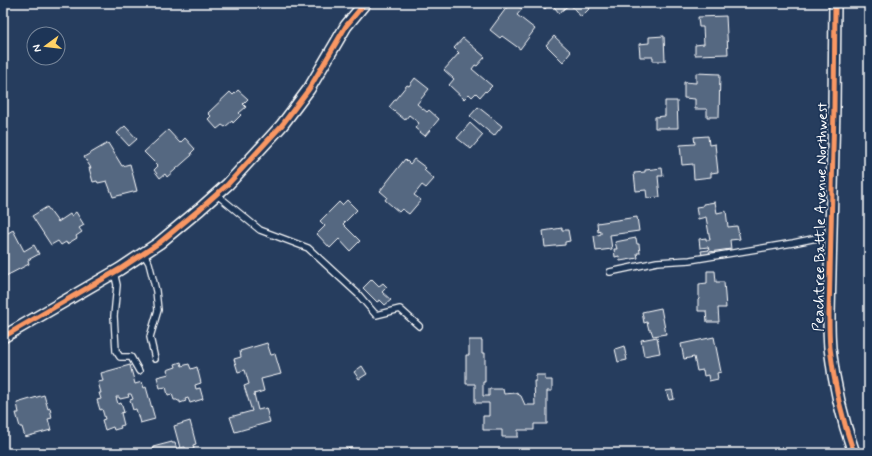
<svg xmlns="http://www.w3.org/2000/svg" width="872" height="456" font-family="Mynerve,sans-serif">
<rect width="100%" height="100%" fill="#263d5e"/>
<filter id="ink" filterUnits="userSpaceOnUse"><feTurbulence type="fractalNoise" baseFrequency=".025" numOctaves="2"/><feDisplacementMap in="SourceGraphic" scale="8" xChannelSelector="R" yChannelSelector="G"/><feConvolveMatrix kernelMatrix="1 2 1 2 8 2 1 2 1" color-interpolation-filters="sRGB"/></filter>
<g filter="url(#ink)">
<path fill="#556781" stroke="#fff" d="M510,3H514L522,9L517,15L535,29L520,49L502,36L500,38L490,30Z
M540,3H588L591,7L581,17L570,4L559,13L551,3L545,9Z
M648,3H663L662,8L648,7Z
M726,16L728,54L695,55V45L704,44L703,27H699L698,17Z
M554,36L571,52L563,62L546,45Z
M664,36L665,61H653V57H640L639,44L649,43V37Z
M463,38L485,57L477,66L475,65L472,69L492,86L486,92L485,91L480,97L476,93L472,97L469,94L464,99L449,85L454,79L444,70L459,53L454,48Z
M696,73L720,74L719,117H707V109H695V99L684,98V82L696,83Z
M415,78L429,89L417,104L427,112L429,110L439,119L425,136L415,128L419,123L409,115L405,120L389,107L407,85L409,86Z
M238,90L248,99L243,104L246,107L239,113L241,115L233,123L232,121L225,127L222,125L217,129L208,119L211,116L208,113L230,92L233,95Z
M665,101H677L678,128H655V117L665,116Z
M478,107L502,126L494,136L470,116Z
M470,123L483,135L471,149L457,138Z
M125,126L137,139L129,146L117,133Z
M168,130L180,143L185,138L195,149L191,153L192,155L167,177L165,174L160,178L154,170L158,166L144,152Z
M708,136L709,145L715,144L718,172L711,173V177L694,179L693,164L682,165L680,145L695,144L694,137Z
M108,143L122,166L130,164L137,191L113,197L107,181L98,183L97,181L93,182L89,168H91L84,157Z
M405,159L410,164L414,159L426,168L424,170L434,179L426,188L422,185L414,195L421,200L409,214L402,209L399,212L385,200L387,197L380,191Z
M662,168L663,176H658L660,197L647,198L646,190L636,191L634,173L645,172V170Z
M347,200L357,210L343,224L360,241L350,251L339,239L330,248L317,234L325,226L320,221L339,202L342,205Z
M715,202L717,213L726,211L728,227L737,226L740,239L730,240L731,249L709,252L710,254L702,255L701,251L709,250L708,247L700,248L699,239L706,238V240H710L706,217L698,219L696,207L703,206V204Z
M47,207L58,222L70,214L71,216L76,212L84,225L79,228L82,232L76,236L77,238L67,244L66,242L61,245L58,241L51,245L32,216Z
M637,217L639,231L610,235L612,249L596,251L594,236L601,234V231L598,232L597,223Z
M562,228V230H568L570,241L565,242V245L545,247L543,231Z
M13,230L24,251L34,245L39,254L28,260L29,264L6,276L3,270V236Z
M636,238L637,244H639L640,253H637L638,258L620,261L619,256L615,257L614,249H617L615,242Z
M707,271H715L716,282H724L726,308H718L719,322H707L706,311H698V300L699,299V284L707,283Z
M372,279L379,286L383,283L387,287L382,292L391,300L385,305L380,300L377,302L363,288Z
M661,308L666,334L653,336L651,330H649L647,322L644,323L642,312Z
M657,337L660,353L644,356L641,340Z
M714,337L721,372L717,373L718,379L709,381L708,375L704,376L703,370L697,371L694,357L684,359L681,344Z
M469,340H482V353H485V382H483V396H489V389H503L504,394L516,393L521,396L525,405H535L534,381H536V375H545V380H552V391H547V424H534V430H518V437H502V430H483V416H489V403H475V384H466V355H469Z
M267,343L271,355L275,354L281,374L261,379L264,391L254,394L258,410L266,408L270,422L235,432L230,417L252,411L244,386L249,384L245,370L238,372L234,359L241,357L240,351Z
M624,346L627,360L618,362L615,349Z
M181,362L182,366L189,364L191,369L197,367L201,383L195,385L196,389L200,388L203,399L190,403L188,398L185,399L186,401L180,403V401H178L177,400H174L172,394L168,395L166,387L160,388L157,377L169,374L167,370L176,367L175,364Z
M130,365L135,384L142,382L144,388L146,387L155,419L140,423L136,409L133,410L130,400L133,399L131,394H128L129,397L120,399L119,397H116L118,404L121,403L124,412L121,413L124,425L120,426L121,428L114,430L113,427L105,430L102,420L105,419L102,409L100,410L97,400L101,399L99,393H101L98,382L103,381L101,373Z
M362,366L367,374L359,379L354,372Z
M672,390L674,399L669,400L666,391Z
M44,395L48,409L50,408L52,418L48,419L51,430L25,437L22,427H20L16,413H19L17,403Z
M190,421L196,444L193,445L194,449L186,451L185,447L180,448L174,426Z
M172,442V443H175L178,453H154H155L153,447Z
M352,448L353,453H337V450Z"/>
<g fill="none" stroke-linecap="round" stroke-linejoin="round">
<g stroke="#fff" stroke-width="8">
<path id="service" d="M216,194L260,230L308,248L358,294L376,315L400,309L419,326
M143,253L149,263L156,291L158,310L150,337L155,359
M114,272L117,285L114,316L116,351L120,357H131L139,371
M610,272L657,262L690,260L793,243L831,235"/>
</g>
<g stroke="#fff" stroke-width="14">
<path id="minor" d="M835,3L834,108L829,314C829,325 829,337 830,348C834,384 842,419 854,453
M3,337L120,269L159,243L200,209L228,184L282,125L309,89L346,26L365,3"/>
</g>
<use href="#service" stroke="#1d3557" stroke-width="5.5"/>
<use href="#minor" stroke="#1d3557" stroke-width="11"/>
<g stroke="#1d3557" stroke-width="8">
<path id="cycleway" d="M835,3L834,108L829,314C829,325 829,337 830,348C834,384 842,419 854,453
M3,337L120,269L159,243L200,209L228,184L282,125L309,89L346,26L365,3"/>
</g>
<use href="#cycleway" stroke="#f99763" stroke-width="5"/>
</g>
</g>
<g text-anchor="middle" stroke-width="3.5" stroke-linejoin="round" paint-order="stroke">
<g font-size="15" fill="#fff" stroke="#1d3557">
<text transform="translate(820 217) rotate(-89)" y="5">Peachtree Battle Avenue Northwest</text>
</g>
</g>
<rect width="872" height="456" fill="none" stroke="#1d3557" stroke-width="16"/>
<rect x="8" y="8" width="856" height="440" fill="none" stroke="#fff" stroke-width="1.5" filter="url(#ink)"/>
<g transform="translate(46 46) rotate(255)"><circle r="19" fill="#1d3557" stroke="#77869a"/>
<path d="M0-3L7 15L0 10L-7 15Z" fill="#ffd166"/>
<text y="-6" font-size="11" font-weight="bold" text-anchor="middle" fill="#ffffff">N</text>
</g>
</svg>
